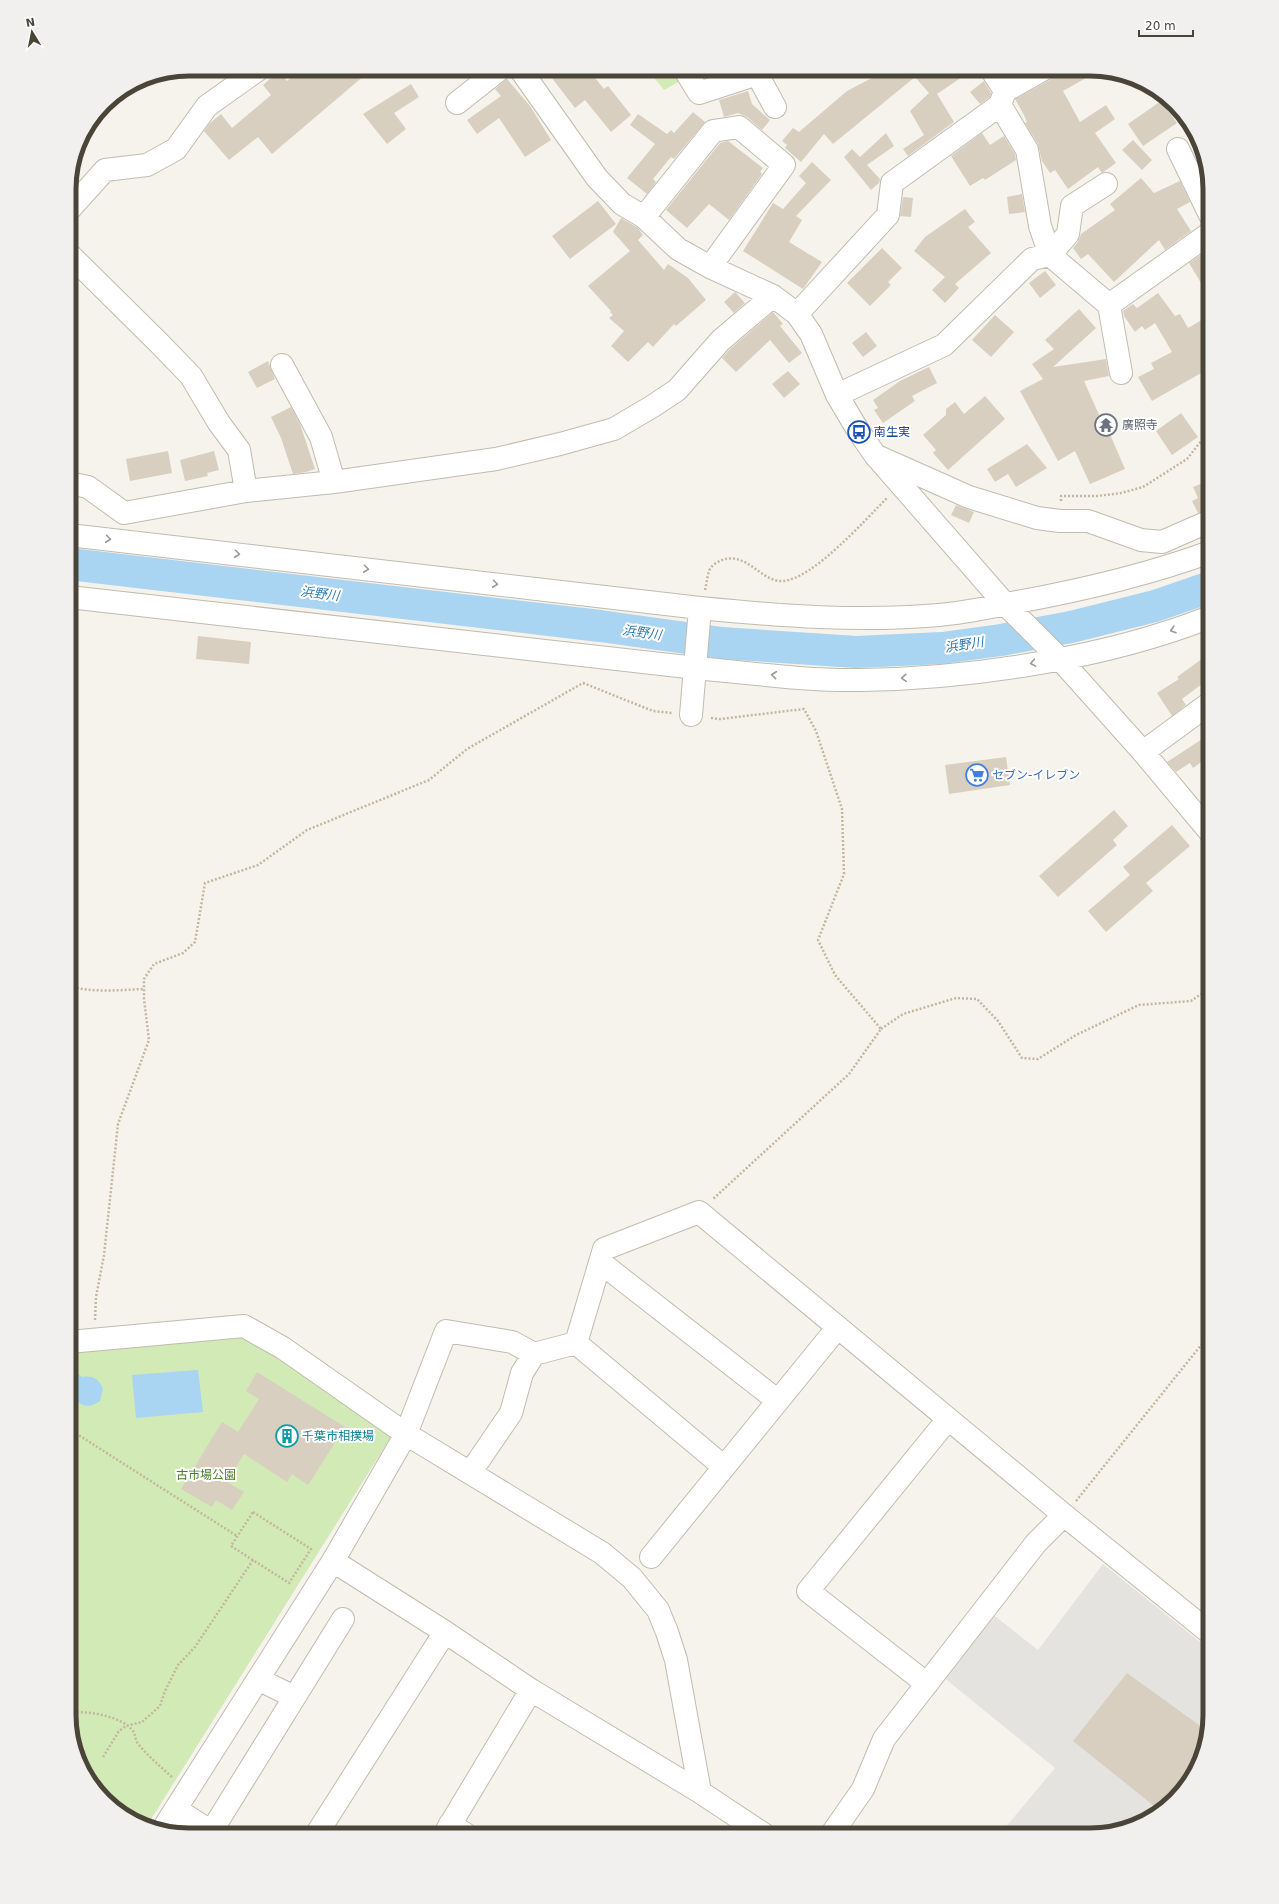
<svg xmlns="http://www.w3.org/2000/svg" width="1279" height="1904" font-family="'DejaVu Sans','Noto Sans JP',sans-serif">
<rect width="100%" height="100%" fill="#f6f3ec"/>
<path fill="#d2eab5" d="M647,69H680V81L664,90Z
M241,1335L394,1432L148,1824L122,1815L85,1775L69,1715V1351Z"/>
<path fill="#e5e3e0" d="M1103,1564L1210,1650V1716L1194,1775L1150,1819L1090,1835H999L1055,1768L942,1676L991,1613L1038,1650Z"/>
<path fill="#a9d4f2" d="M198,1370L203,1412L136,1418L132,1375Z
M69,1372L77,1373L82,1377C93,1375 99,1379 103,1389L100,1401C92,1407 83,1408 76,1400L69,1401Z"/>
<g fill="none" stroke-linecap="round" stroke-linejoin="round">
<path stroke="#a9d4f2" stroke-width="32" d="M69,564L600,626L722,643L856,652L942,648L1001,640L1071,627L1155,606L1210,587"/>
</g>
<path fill="#d8cfc1" d="M301,69H372L272,154L258,137L229,160L204,131L210,123L221,114L232,128L271,95L263,85L279,71L287,81Z
M545,69H588L604,89L608,86L631,115L611,132L585,100L575,108Z
M889,69H974L937,94L954,122L908,156L903,149L924,135L910,111L929,93L915,77L833,144L824,134L801,162L785,148L787,145L782,141L793,128L799,132L847,91Z
M1056,69L1100,70L1063,91L1080,122L1106,105L1115,119L1095,133L1116,163L1102,173L1098,167L1068,189L1055,170L1050,173L1042,161L1038,144L1025,123L1027,122L1024,115L1015,99L1050,80L1055,75Z
M507,79L530,106L551,140L525,157L499,118L477,134L467,120L501,96L495,89Z
M984,81L991,93L990,97L980,104L970,92Z
M411,84L419,97L394,113L406,129L387,144L363,114Z
M748,91L752,104L770,120L762,130L747,117L738,113L724,117L719,100Z
M1161,101L1177,123L1143,146L1128,124Z
M693,112L705,122L674,159L671,157L653,179L656,182L647,194L627,178L655,144L630,125L638,114L667,134L671,130L674,133Z
M886,133L894,146L867,165L880,179L879,183L871,190L844,157L852,149L860,157Z
M982,133L990,145L1004,136L1015,154L1016,160L985,180L983,178L970,186L951,156Z
M1133,140L1152,160L1142,170L1122,150Z
M728,141L763,168L760,172L762,174L729,220L709,204L687,228L666,210L720,143Z
M812,162L831,180L796,216L802,220L789,242L822,262L803,289L743,251L773,203L783,209L806,183L799,176Z
M1141,178L1154,193L1180,181L1190,202L1177,209L1191,231L1165,250L1159,240L1114,282L1088,254L1081,259L1073,248L1078,242L1081,234L1115,210L1110,204Z
M1022,194L1025,212L1009,214L1007,197Z
M903,197L913,198L911,217L900,216Z
M598,201L616,224L570,259L552,236Z
M965,209L975,222L968,227L991,253L955,284L959,288L945,303L932,290L945,277L914,251L925,237Z
M621,218L638,228L643,235L638,240L664,270L668,264L688,278L706,300L676,326L674,324L653,347L648,342L628,362L611,346L624,331L609,318L613,315L610,312L611,311L588,286L630,251L613,232Z
M882,248L902,268L888,282L891,285L870,306L847,283Z
M1205,252L1210,261V298L1189,263Z
M1045,271L1056,285L1040,298L1029,283Z
M735,292L745,303L734,313L724,302Z
M1158,293L1175,316L1180,314L1188,328L1210,315V368L1152,401L1138,377L1154,369L1151,363L1172,352L1155,323L1145,330L1142,326L1135,332L1124,316L1123,311L1133,304L1137,308Z
M1079,309L1096,328L1053,367L1106,359L1109,376L1084,381L1103,424L1105,423L1125,469L1090,484L1075,451L1058,461L1020,391L1043,379L1032,364L1054,349L1045,340Z
M773,312L783,324L780,326L802,353L789,363L770,340L736,372L722,358L730,349Z
M995,315L1014,332L991,357L972,340Z
M866,332L877,346L863,357L852,343Z
M268,361L275,379L257,388L248,372Z
M929,367L937,383L912,396L915,401L883,423L874,410L878,408L873,400L900,381Z
M788,371L800,384L784,398L772,384Z
M985,396L1005,419L948,470L933,453L936,450L923,435L946,415V409L955,402L964,414Z
M291,407L300,424L315,469L306,472L293,474L281,438L271,417Z
M1181,413L1198,437L1172,455L1156,431Z
M1027,444L1047,468L1016,487L1008,474L995,482L987,469Z
M168,451L172,473L130,481L126,459Z
M214,451L219,470L207,473L208,476L185,481L180,460Z
M1210,480V509L1198,513L1192,501L1198,498L1193,487Z
M956,505L974,512L969,523L951,515Z
M198,636L251,642L249,664L196,659Z
M1210,653V678L1182,699L1186,705L1172,716L1157,693L1179,679L1177,677Z
M1210,734V756L1193,768L1190,763L1176,772L1167,762Z
M1006,757L1010,785L949,794L945,765Z
M1114,810L1128,826L1113,840L1117,845L1058,897L1039,876Z
M1172,825L1190,846L1146,883L1153,891L1106,932L1088,911L1130,875L1123,867Z
M257,1372L345,1427L308,1485L292,1474L287,1482L244,1454L227,1482L244,1492L232,1510L216,1500L212,1507L181,1489L222,1422L238,1432L259,1399L246,1391Z
M1127,1673L1206,1730L1195,1771L1159,1810L1073,1741Z"/>
<g fill="none" stroke-linecap="round" stroke-linejoin="round">
<g stroke="#c2bbae" stroke-width="24">
<path id="minor" d="M520,69L597,178L622,204L644,217L678,249L710,267L773,296L797,314L811,334L837,395L859,432L875,455L1005,604L1059,658L1143,752L1210,832
M686,69V72L699,93L757,74L775,107
M1005,91L1044,69
M457,103L500,69
M1178,149L1210,215
M1106,184L1072,206L1068,234L1050,255L1109,305L1121,373
M69,210L105,170L147,165L176,149L207,106L259,69
M644,217L713,131L739,127L784,165L710,267
M69,254L159,343L191,376L219,423L239,450L246,491
M1109,305L1210,233
M797,314L888,215L892,183L1000,105L1005,91L991,69
M282,365L321,437L334,482
M837,395L944,345L1032,259L1050,255L1040,226L1027,150L1000,105
M879,457L969,497L1037,518L1060,521H1088L1141,540L1162,542L1210,521
M69,483L88,487L124,513L246,491L334,482L496,459L560,444L614,429L653,406L677,390L721,340L773,296
M69,535L700,608C780,616 860,622 939,615C965,613 991,607 1017,602C1083,590 1147,575 1210,552
M69,597L696,668C751,673 807,681 862,680C974,678 1106,658 1210,617
M691,715L700,608
M1143,752L1210,703
M600,1262L778,1401
M69,1342L244,1326L283,1348L406,1434L602,1553L632,1578L658,1610L667,1632L676,1660L700,1792
M576,1343L604,1249L699,1212L1064,1515L1210,1633
M576,1343L724,1467
M470,1473L511,1413L522,1373L534,1354
M651,1557L838,1327
M333,1561L445,1632L531,1690L700,1792L765,1835
M258,1679L294,1697
M927,1684L808,1591L948,1419
M176,1809L216,1835
M450,1824L467,1835
M163,1829L333,1561L406,1434L446,1331L512,1342L534,1354L576,1343
M211,1832L343,1619
M316,1835L445,1632
M444,1835L531,1690
M831,1835L863,1789L884,1739L1036,1543L1064,1515"/>
</g>
<path stroke="#c4b79f" stroke-width="2.5" stroke-dasharray="2 2" stroke-linecap="butt" d="M1061,501V496H1097L1121,493L1143,487L1187,459L1210,430
M705,590C707,583 707,575 710,569C713,564 718,562 722,560C747,551 762,583 783,581C813,579 865,520 887,498
M711,718L720,719L804,709L816,731L842,809L844,874L818,940L835,975L881,1029L849,1074L713,1199
M69,986C93,993 119,990 144,989
M881,1029L903,1014L956,998L977,999L998,1021L1022,1058L1038,1059L1076,1035L1139,1005L1191,1001L1210,988
M95,1320L96,1297L104,1255L118,1124L149,1040L144,999V979L154,964L183,953L195,942L205,883L258,865L307,830L429,780L467,749L583,683L653,711L672,713
M69,1429L237,1536
M1076,1501L1210,1334
M253,1512L311,1549L289,1583L231,1546Z
M69,1713C86,1710 122,1716 133,1731C136,1736 135,1741 139,1745C149,1757 161,1767 173,1778
M103,1757L119,1731L126,1726L142,1722L160,1706L165,1691L178,1665L195,1647L253,1560"/>
<use href="#minor" stroke="#fff" stroke-width="22"/>
</g>
<defs><path id="oneway-chevron" d="M-2-3.5L2.5 0L-2 3.5" fill="none" stroke-width="1.6" stroke-linecap="round" stroke-linejoin="round"/></defs>
<g stroke="#9c9892">
<use href="#oneway-chevron" transform="translate(108 539) rotate(7)"/>
<use href="#oneway-chevron" transform="translate(237 554) rotate(7)"/>
<use href="#oneway-chevron" transform="translate(366 569) rotate(7)"/>
<use href="#oneway-chevron" transform="translate(495 584) rotate(7)"/>
<use href="#oneway-chevron" transform="translate(1173 630) rotate(163)"/>
<use href="#oneway-chevron" transform="translate(1033 663) rotate(170)"/>
<use href="#oneway-chevron" transform="translate(774 675) rotate(-174)"/>
<use href="#oneway-chevron" transform="translate(904 678) rotate(177)"/>
</g>
<defs>
<g id="temple-ring" transform="scale(1.15)"><circle r="9.5" fill="#fff" stroke="#6b7280" stroke-width="1.5"/><path d="M0-6L5-2H3V0L6.5 2.5H4V6H1.5V3h-3V6H-4V2.5H-6.5L-3 0V-2H-5Z" fill="#6b7280"/></g>
<g id="bus-ring" transform="scale(1.15)"><circle r="9.5" fill="#fff" stroke="#1a4fb4" stroke-width="1.5"/><path d="M-5-6H5V4H4V6H2V4H-2V6H-4V4H-5ZM-3.5-4V0h7V-4ZM-3.5 1.2v1.5H-2V1.2ZM2 1.2v1.5H3.5V1.2Z" fill="#1a4fb4"/></g>
<g id="supermarket-ring" transform="scale(1.15)"><circle r="9.5" fill="#fff" stroke="#3f7fe0" stroke-width="1.5"/><path d="M-6-5.5h2.5l.6 2H6L4.5 2H-2.5L-4.4-4H-6ZM-1.5 3.2a1.3 1.3 0 1 0 .1 0ZM3 3.2a1.3 1.3 0 1 0 .1 0Z" fill="#3f7fe0"/></g>
<g id="building-ring" transform="scale(1.15)"><circle r="9.5" fill="#fff" stroke="#0f9aa8" stroke-width="1.5"/><path d="M-4-6H4V6H1V3H-1V6H-4ZM-2.5-4.3h1.7v1.8h-1.7ZM.8-4.3h1.7v1.8H.8ZM-2.5-1h1.7V.8h-1.7ZM.8-1h1.7V.8H.8Z" fill="#0f9aa8"/></g>
</defs>
<g fill-rule="evenodd">
<use href="#temple-ring" x="1106" y="425"/>
<use href="#bus-ring" x="859" y="432"/>
<use href="#supermarket-ring" x="977" y="775"/>
<use href="#building-ring" x="287" y="1436"/>
</g>
<g text-anchor="middle" stroke-width="4" stroke-linejoin="round" paint-order="stroke">
<g font-size="12" fill="#5b616d" stroke="#fff" text-anchor="start">
<text x="1122" y="429">廣照寺</text>
</g>
<g font-size="12" fill="#164399" stroke="#fff" text-anchor="start">
<text x="874" y="436">南生実</text>
</g>
<g font-size="12" fill="#366cbe" stroke="#fff" text-anchor="start">
<text x="992" y="779">セブン-イレブン</text>
</g>
<g font-size="12" fill="#0d838f" stroke="#fff" text-anchor="start">
<text x="302" y="1440">千葉市相撲場</text>
</g>
<g font-size="12" fill="#4a7f2a" stroke="#fff">
<text x="206" y="1479">古市場公園</text>
</g>
<g font-size="13" font-style="italic" fill="#2e7ab2" stroke="#fff">
<text transform="translate(320 593) rotate(7)" y="5">浜野川</text>
<text transform="translate(642 632) rotate(8)" y="5">浜野川</text>
<text transform="translate(964 644) rotate(-9)" y="5">浜野川</text>
</g>
</g>
<path d="M0 0H1279V1904H0ZM189 76H1090A113 113 0 0 1 1203 189V1715A113 113 0 0 1 1090 1828H189A113 113 0 0 1 76 1715V189A113 113 0 0 1 189 76Z" fill="#f1f0ef" fill-rule="evenodd"/>
<path fill="none" stroke="#4b4439" stroke-width="5" d="M189 76H1090A113 113 0 0 1 1203 189V1715A113 113 0 0 1 1090 1828H189A113 113 0 0 1 76 1715V189A113 113 0 0 1 189 76Z"/>
<g transform="translate(32 32) rotate(350)" stroke="#ffffff" stroke-width="3" paint-order="stroke">
<path d="M0-3L7 15L0 10L-7 15Z" fill="#4b4439"/>
<text y="-6" font-size="11" font-weight="bold" text-anchor="middle" fill="#4b4439">N</text>
</g>
<path d="M1139 30v6h54v-6" fill="none" stroke="#4b4439" stroke-width="2"/>
<text x="1145" y="30" font-size="12" fill="#4b4439" stroke="#ffffff" stroke-width="3" paint-order="stroke">20 m</text>
</svg>
